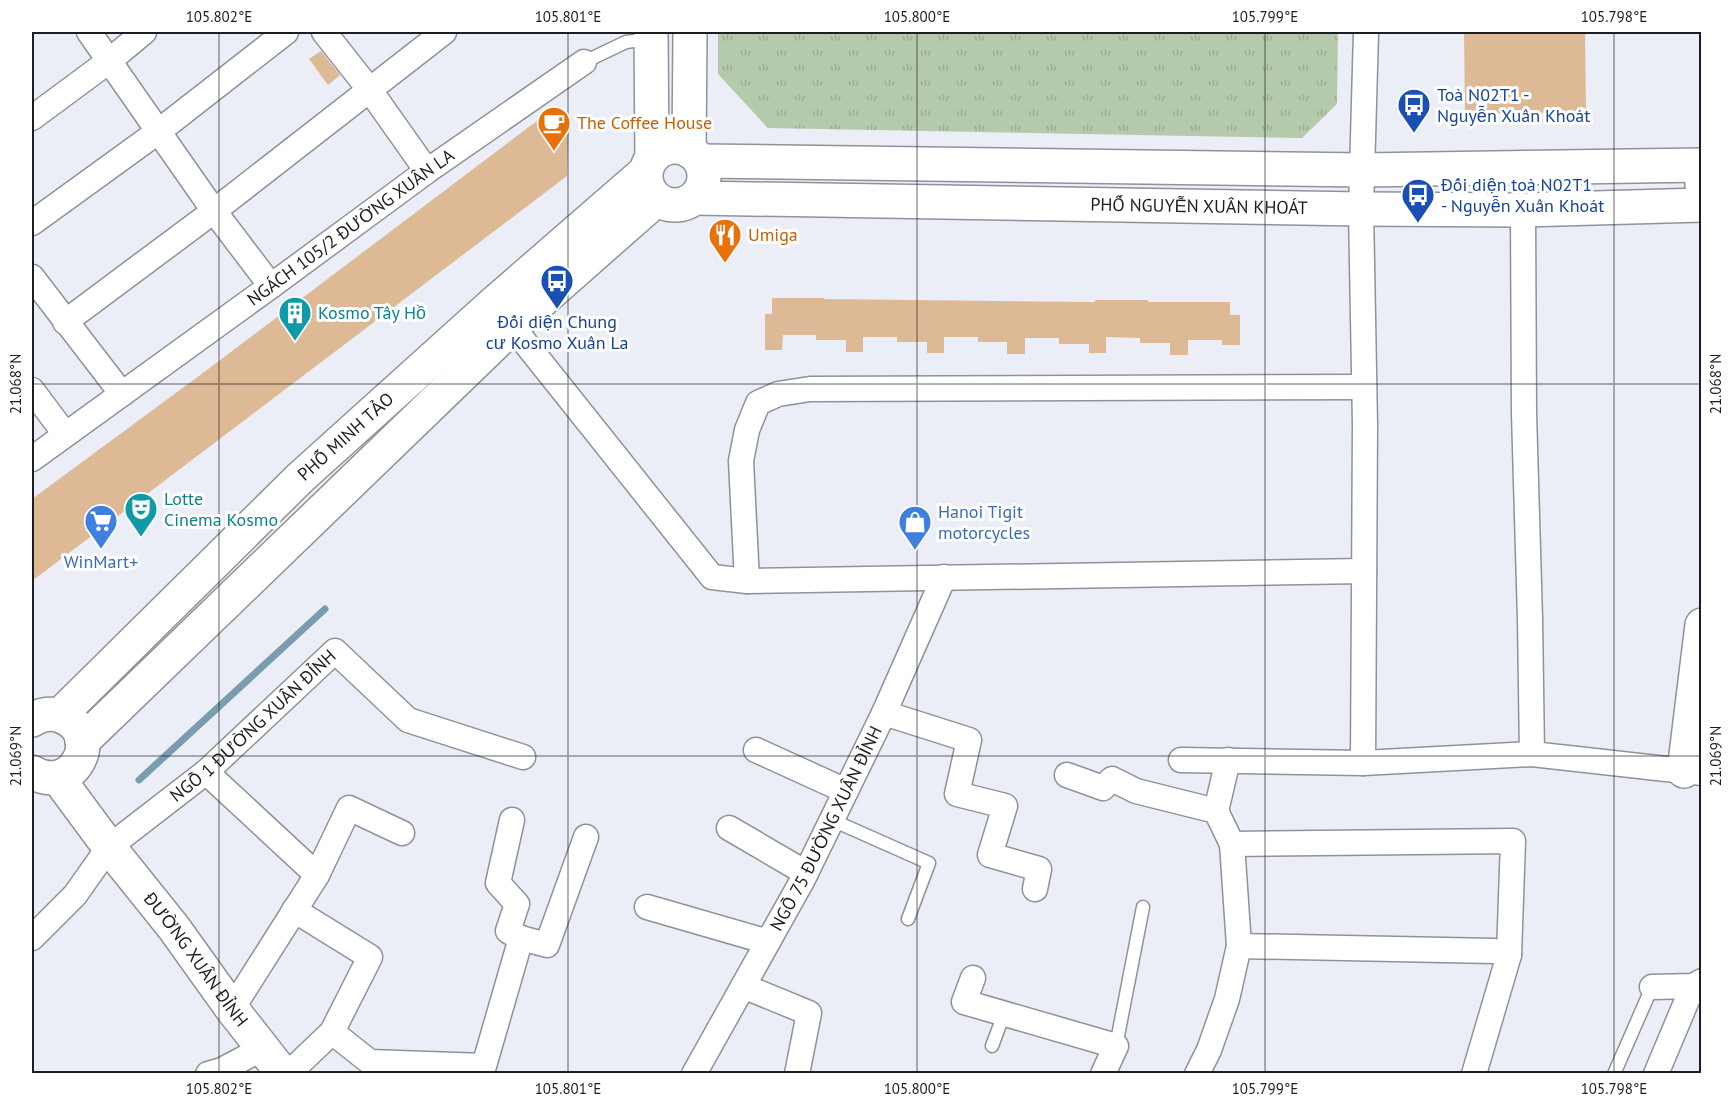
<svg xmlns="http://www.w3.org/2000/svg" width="1733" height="1105" font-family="'PT Sans',sans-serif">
<defs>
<pattern id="park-tufts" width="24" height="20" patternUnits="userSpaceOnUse" patternTransform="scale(1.5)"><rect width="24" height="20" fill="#b4caab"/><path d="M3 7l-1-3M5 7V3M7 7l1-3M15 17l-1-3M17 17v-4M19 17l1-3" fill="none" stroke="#9aad93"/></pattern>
</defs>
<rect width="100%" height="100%" fill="#ebedf7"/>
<path fill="url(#park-tufts)" d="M718,32H1338L1337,104L1302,138L768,128L718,74Z"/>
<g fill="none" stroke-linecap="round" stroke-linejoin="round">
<path stroke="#799daf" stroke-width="7" d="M139,780L325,609"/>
</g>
<path fill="#ddb996" d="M1464,32H1585L1586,112L1465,114Z
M321,51L340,75L328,85L309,59Z
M554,108L569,127L567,176L32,581V499L207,370Z
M772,298H824V299L1095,302V300H1148V302H1230V315H1240V345H1222V340H1188V355H1170V343H1140V338L1106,337V353H1089V344H1059V338H1025V354H1007V342H978V337H944V353H927V342H897V337H863V352H846V340H816V335H783L782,350H765V314H772Z"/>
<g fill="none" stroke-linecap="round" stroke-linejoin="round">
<g stroke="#90929a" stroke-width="15">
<path id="lane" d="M584,62L626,42L649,39
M832,820L929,863L908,919
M992,1046L1004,1014
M1116,1046L1143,907
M1614,1074L1652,987"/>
</g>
<g stroke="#90929a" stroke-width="27">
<g id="street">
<path d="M89,32L214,211L271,286"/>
<path d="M324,32L369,89L427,171"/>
<path d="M32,118L109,61L144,32"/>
<path d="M1523,210L1524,413L1530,619L1532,754"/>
<path d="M32,223L159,131L286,32"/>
<path d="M32,277L122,394"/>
<path d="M503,315L712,577L747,581L1364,571"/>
<path d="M65,322L214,211L444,32"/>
<path d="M32,390L65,434"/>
<path id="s1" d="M32,459L271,286L427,171L584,62"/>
<path d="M747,581L741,461L747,430L758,403L778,394L810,389L1364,387"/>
<path d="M884,713L969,740L957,794L1005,806L990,855L1039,869L1035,889"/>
<path d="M756,750L846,791"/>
<path d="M1181,760L1363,763L1532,754L1702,773"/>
<path d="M1363,763L1365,425L1361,209L1366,32"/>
<path d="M206,772L317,875"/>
<path d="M1067,775L1103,788L1112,779L1136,791L1216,811L1232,844L1239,946L1227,999L1209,1050L1197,1074"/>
<path d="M1216,811L1228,760"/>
<path d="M729,828L806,873"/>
<path d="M1232,844L1513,841L1509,955L1474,1074"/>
<path d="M647,907L768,942"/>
<path id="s2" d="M32,938L75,895L109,847L206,772L335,651L408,720L523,757"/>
<path d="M521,938L547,945L586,837"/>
<path d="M1239,946L1494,951L1509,955"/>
<path d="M973,978L964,1002L1116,1046L1103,1074"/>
<path d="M743,986L809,1013L797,1074"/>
<path d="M1652,987L1693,986L1702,981"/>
<path d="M232,1009L317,875L349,808L402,833"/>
<path d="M332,1032L370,1062L484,1066L521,938L508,931L517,904L498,883L512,820"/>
<path d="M208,1074L222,1070L263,1048"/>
<path d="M288,1074L332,1032L370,957L294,910"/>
<path id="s3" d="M694,1074L802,881L884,713L944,577"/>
<path d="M1656,1074L1693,986"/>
</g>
</g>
<g stroke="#90929a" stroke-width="36">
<g id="secondary">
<path d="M651,32L652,158"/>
<circle cx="675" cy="176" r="29"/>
<path d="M689,151L690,32"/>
<path d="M700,161L1363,170L1702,165"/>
<path id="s4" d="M695,198L1361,209L1523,210L1702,205"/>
<path id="s5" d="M60,715L301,477L493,304L645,172"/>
<path d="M32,720C41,714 52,712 63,717C105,735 73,797 32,772"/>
<path d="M82,742L513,326L656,200"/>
<path id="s6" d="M58,778L109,847L174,928L232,1009L283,1074"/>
</g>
</g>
<g stroke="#90929a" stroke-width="36">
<path id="primary" d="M1702,181V185
M1684,771L1702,625"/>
</g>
<use href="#lane" stroke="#fff" stroke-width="12"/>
<use href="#street" stroke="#fff" stroke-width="24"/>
<use href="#secondary" stroke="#fff" stroke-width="33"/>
<use href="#primary" stroke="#fff" stroke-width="33"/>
</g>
<path fill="none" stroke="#1d1e21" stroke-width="1.5" stroke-opacity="0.45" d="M219,32V1074M568,32V1074M917,32V1074M1265,32V1074M1614,32V1074M32,384H1702M32,756H1702"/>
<defs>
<g id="bus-pin" transform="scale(1.725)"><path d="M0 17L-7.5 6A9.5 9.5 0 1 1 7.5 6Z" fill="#1a4fb4" stroke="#fff"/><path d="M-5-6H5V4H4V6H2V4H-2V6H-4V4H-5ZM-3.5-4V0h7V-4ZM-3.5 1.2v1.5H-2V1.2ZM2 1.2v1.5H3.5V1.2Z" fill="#fff"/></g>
<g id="cafe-pin" transform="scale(1.725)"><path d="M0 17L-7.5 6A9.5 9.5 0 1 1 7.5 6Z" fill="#e8710a" stroke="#fff"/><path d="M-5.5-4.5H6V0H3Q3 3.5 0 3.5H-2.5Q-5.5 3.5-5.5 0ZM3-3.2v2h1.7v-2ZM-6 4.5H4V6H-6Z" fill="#fff"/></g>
<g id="restaurant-pin" transform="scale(1.725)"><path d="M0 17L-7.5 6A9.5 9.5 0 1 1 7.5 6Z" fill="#e8710a" stroke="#fff"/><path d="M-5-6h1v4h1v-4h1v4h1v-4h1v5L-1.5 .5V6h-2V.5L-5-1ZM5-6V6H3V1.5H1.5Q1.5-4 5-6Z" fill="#fff"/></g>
<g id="building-pin" transform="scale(1.725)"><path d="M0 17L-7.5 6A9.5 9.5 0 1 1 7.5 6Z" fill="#0f9aa8" stroke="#fff"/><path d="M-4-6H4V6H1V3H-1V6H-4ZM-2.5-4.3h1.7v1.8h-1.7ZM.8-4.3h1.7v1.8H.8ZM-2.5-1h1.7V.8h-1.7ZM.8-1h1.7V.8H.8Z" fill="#fff"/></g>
<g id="theatre-pin" transform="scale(1.725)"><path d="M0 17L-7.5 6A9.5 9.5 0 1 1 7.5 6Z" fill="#0f9aa8" stroke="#fff"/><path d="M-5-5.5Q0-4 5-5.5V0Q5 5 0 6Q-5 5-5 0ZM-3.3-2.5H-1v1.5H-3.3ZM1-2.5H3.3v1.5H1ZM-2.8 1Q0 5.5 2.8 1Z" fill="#fff"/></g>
<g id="supermarket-pin" transform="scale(1.725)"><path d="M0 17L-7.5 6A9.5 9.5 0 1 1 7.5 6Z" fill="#3f7fe0" stroke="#fff"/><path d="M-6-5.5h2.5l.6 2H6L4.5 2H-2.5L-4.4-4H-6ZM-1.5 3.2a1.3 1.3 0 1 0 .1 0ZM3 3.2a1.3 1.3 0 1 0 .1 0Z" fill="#fff"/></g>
<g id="shop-pin" transform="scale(1.725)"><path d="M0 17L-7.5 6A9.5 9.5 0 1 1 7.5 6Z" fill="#3f7fe0" stroke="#fff"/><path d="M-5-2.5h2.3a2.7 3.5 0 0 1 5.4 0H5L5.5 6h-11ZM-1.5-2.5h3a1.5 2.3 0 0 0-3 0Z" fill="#fff"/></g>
</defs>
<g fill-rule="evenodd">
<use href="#bus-pin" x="1414" y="105"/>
<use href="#cafe-pin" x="554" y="123"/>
<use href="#bus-pin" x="1418" y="195"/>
<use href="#restaurant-pin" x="725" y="235"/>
<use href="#bus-pin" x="557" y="281"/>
<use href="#building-pin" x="295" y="313"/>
<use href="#theatre-pin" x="141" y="509"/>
<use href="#supermarket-pin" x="101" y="521"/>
<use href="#shop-pin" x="915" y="522"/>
</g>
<g text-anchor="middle" stroke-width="6" stroke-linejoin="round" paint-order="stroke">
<g font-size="18" fill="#164399" stroke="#fff" text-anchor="start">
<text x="1437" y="101">Toà N02T1 -<tspan x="1437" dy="21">Nguyễn Xuân Khoát</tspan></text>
<text x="1441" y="191">Đối diện toà N02T1<tspan x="1441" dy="21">- Nguyễn Xuân Khoát</tspan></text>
<text x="557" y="328" text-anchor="middle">Đối diện Chung<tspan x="557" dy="21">cư Kosmo Xuân La</tspan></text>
</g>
<g font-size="18" fill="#c56008" stroke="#fff" text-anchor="start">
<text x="577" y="129">The Coffee House</text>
<text x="748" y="241">Umiga</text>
</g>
<g font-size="18" fill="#1d1e21" stroke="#fff">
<text dy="6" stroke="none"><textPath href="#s4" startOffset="504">PHỐ NGUYỄN XUÂN KHOÁT</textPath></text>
<text dy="6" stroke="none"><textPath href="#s1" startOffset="394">NGÁCH 105/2 ĐƯỜNG XUÂN LA</textPath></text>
<text dy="6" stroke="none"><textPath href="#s5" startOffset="399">PHỐ MINH TẢO</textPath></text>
<text dy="6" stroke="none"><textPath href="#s2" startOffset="308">NGÕ 1 ĐƯỜNG XUÂN ĐỈNH</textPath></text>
<text dy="6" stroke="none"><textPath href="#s3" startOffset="279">NGÕ 75 ĐƯỜNG XUÂN ĐỈNH</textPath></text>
<text dy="6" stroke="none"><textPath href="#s6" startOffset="228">ĐƯỜNG XUÂN ĐỈNH</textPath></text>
</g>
<g font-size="18" fill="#0d838f" stroke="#fff" text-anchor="start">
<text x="318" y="319">Kosmo Tây Hồ</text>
<text x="164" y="505">Lotte<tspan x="164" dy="21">Cinema Kosmo</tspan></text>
</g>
<g font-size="18" fill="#366cbe" stroke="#fff" text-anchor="start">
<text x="938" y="518">Hanoi Tigit<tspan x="938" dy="21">motorcycles</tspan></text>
<text x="101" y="568" text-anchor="middle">WinMart+</text>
</g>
</g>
<rect width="1733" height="1105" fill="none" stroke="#ffffff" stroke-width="66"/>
<rect x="33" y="33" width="1667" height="1039" fill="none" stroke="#1d1e21" stroke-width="2"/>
<g font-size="15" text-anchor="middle" fill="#1d1e21">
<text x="219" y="22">105.802°E</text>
<text x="568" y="22">105.801°E</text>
<text x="917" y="22">105.800°E</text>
<text x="1265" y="22">105.799°E</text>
<text x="1614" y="22">105.798°E</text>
<text transform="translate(1716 384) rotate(-90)" y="5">21.068°N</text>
<text transform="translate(16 384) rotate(-90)" y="5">21.068°N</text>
<text transform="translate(1716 756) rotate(-90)" y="5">21.069°N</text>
<text transform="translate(16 756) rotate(-90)" y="5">21.069°N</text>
<text x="219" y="1094">105.802°E</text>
<text x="568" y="1094">105.801°E</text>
<text x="917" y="1094">105.800°E</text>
<text x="1265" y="1094">105.799°E</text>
<text x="1614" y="1094">105.798°E</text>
</g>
</svg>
